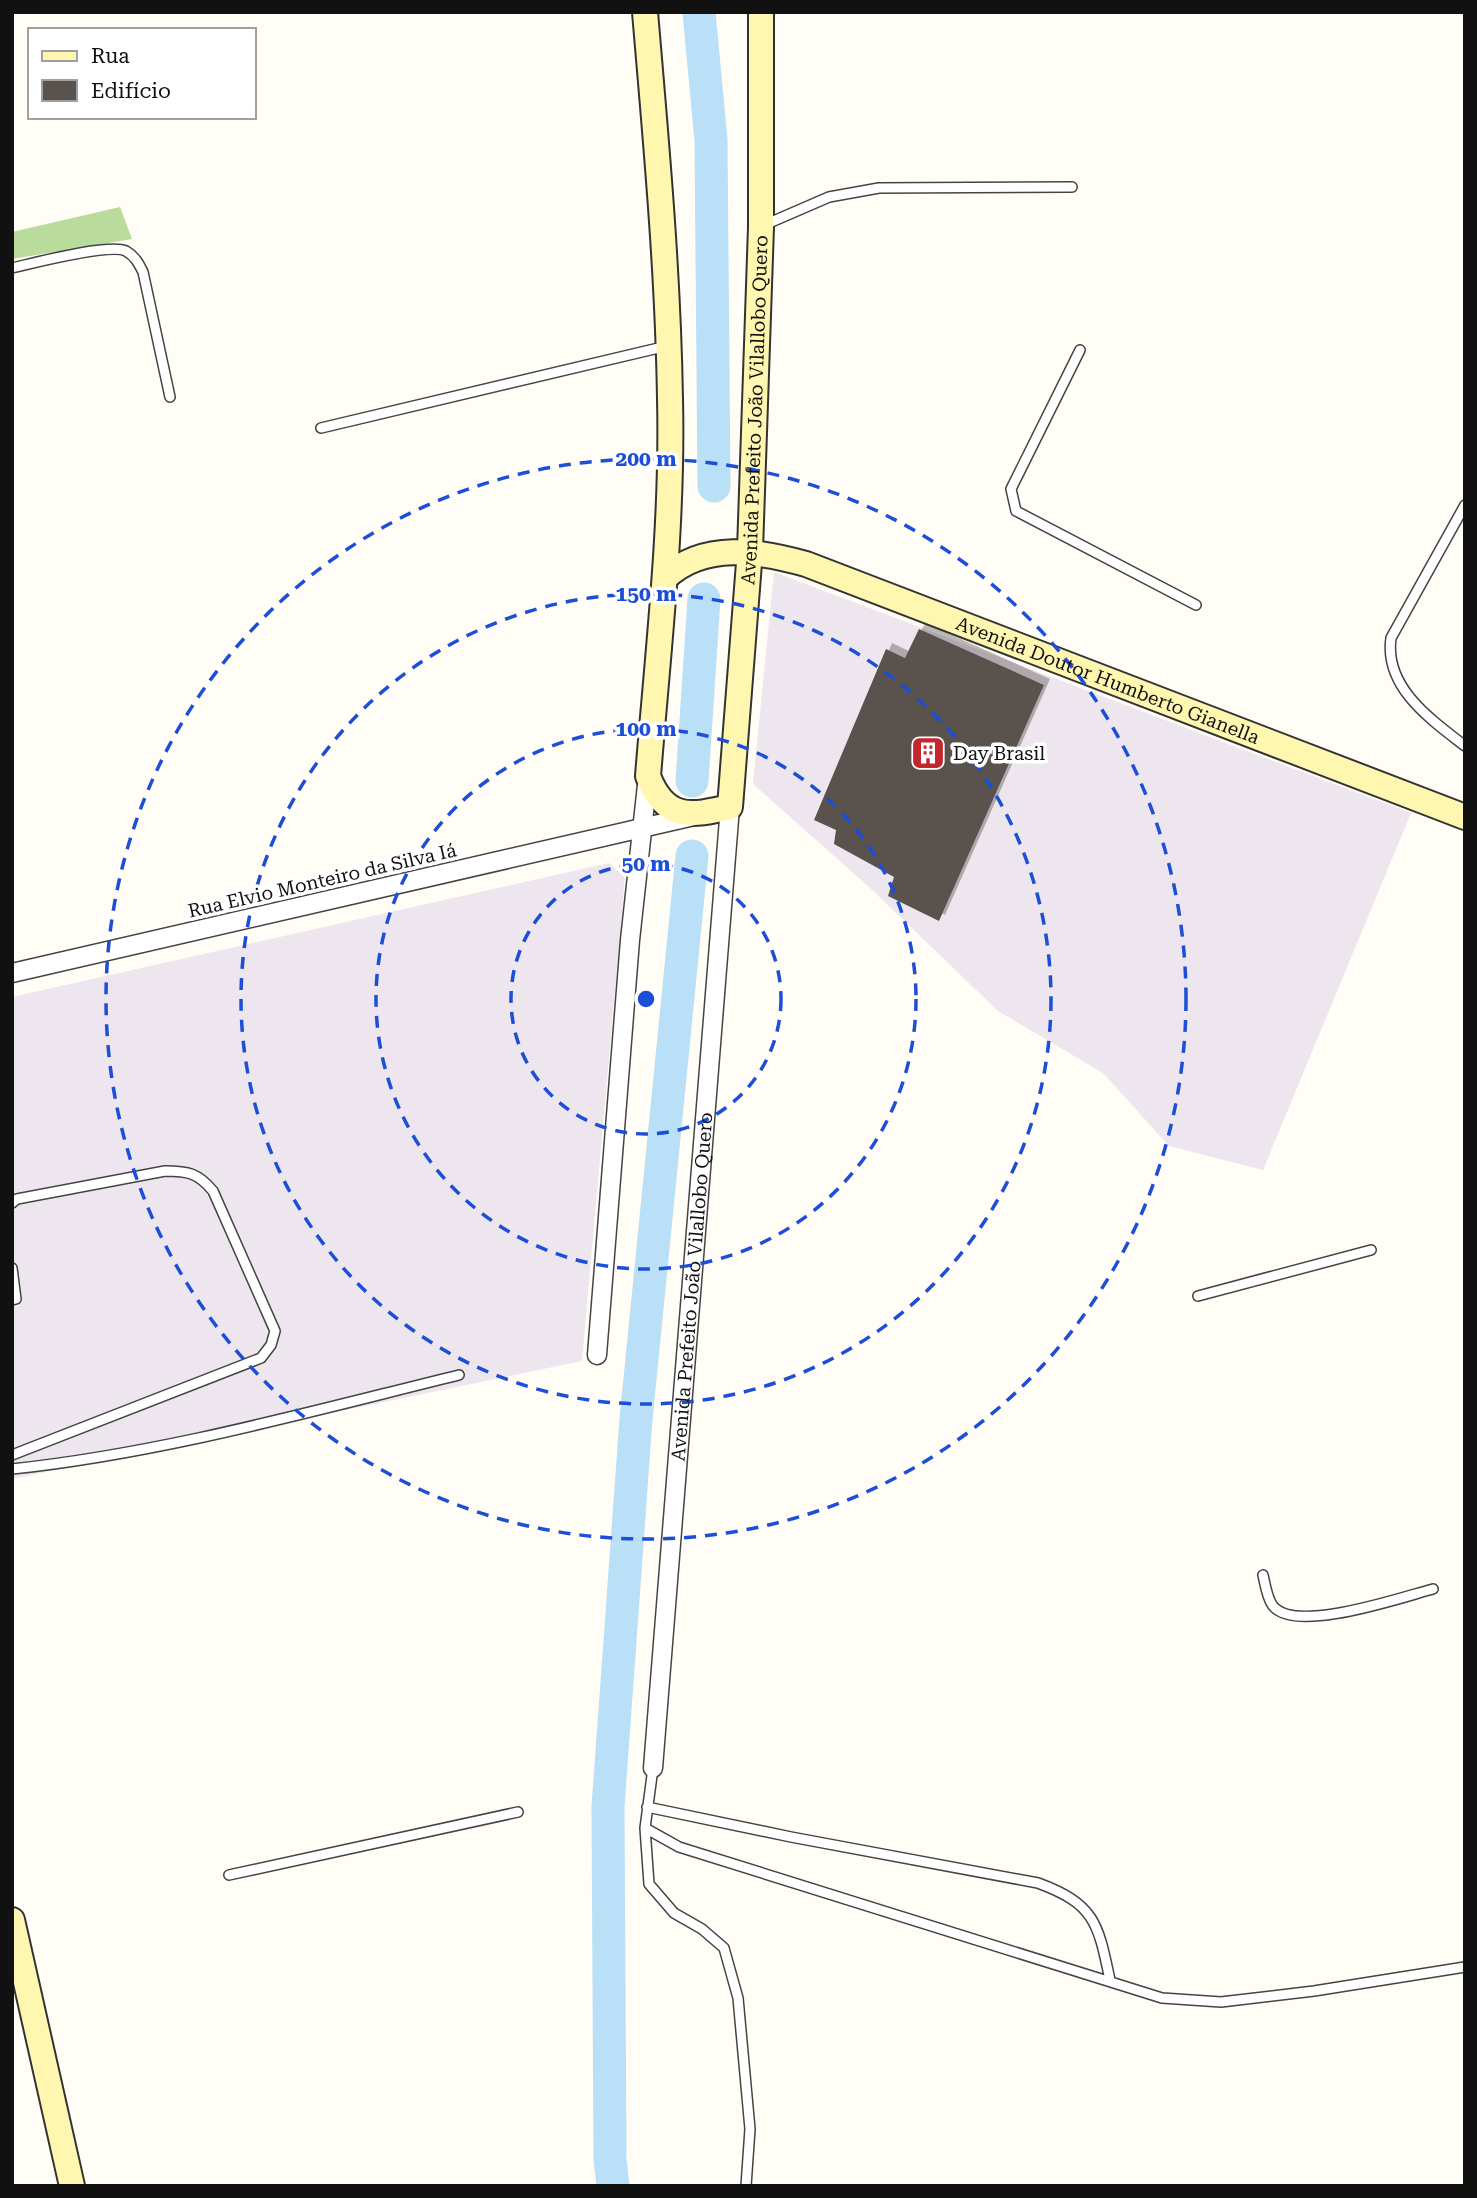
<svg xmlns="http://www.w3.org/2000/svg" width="1477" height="2198" font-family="'Roboto Serif',serif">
<defs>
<filter id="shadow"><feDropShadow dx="6" dy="-6" stdDeviation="0" flood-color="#0004"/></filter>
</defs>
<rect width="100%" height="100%" fill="#fffdf5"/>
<path fill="#eee6ef" d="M774,572L1411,813L1263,1170L1169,1146L1103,1073L998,1011L869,887L753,784Z
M609,863L625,877L582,1361L12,1479V997Z"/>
<path fill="#b9dc9c" d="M120,207L132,239L12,259V232Z"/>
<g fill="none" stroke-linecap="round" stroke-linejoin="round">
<path stroke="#b9e0f7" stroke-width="33" d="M699,12L711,141L714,486
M692,781L704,599
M613,2186L610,2159L608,1807L636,1419L692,856"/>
</g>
<path fill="#5a524d" filter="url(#shadow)" d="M919,629L1044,685L939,921L888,896L894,877L834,844L836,830L814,820L886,649L905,658Z"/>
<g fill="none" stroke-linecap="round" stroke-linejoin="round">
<g stroke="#444" stroke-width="12">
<path id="lane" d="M762,226L829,197L879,188L1072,187
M12,268C34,263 109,243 126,251C135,256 139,264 143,272L170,397
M1080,350L1011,489L1016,511L1196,605
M321,428L667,346
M1465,505L1391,638C1384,687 1430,719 1465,746
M12,1203L17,1199L165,1171C188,1171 198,1173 213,1191L275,1331L271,1345L261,1358L12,1455
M12,1268L16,1299L12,1300
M1198,1296L1371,1250
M12,1469C163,1453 312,1411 459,1375
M1263,1575C1265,1584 1267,1598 1273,1606C1296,1634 1402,1597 1433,1589
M653,1768L645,1828L679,1847L1162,1998L1221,2002L1314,1991L1465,1967
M647,1807L791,1837L1038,1883C1095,1904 1098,1923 1110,1980
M645,1828L649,1884L674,1913L702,1929L724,1948L738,1998L750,2129L746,2186
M229,1875L518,1812"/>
</g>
<g stroke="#444" stroke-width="21">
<g id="street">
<path d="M12,973L694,816"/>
<path d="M597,1355L630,940L648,776"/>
<path id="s1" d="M653,1768L730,807"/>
</g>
</g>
<g stroke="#333" stroke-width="28">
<g id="secondary">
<path id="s2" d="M645,12C656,141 668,270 670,399C673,525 658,651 648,776C665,821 691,816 730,807L750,550L761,227V12"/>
<path id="s3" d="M665,578C704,541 760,551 806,564L1465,817"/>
<path d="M12,1920L72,2186"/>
</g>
</g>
<use href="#lane" stroke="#fff" stroke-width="9"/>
<use href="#street" stroke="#fff" stroke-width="18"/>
<use href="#secondary" stroke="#fff6b0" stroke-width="24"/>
</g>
<g fill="none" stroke="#1d4ed8" stroke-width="3.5" stroke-dasharray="12 9">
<circle cx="646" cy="999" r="135"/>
<circle cx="646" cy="999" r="270"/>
<circle cx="646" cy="999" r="405"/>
<circle cx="646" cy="999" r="540"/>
</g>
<defs>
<g id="building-square" transform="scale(1.75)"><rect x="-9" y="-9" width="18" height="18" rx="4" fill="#c4262e" stroke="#fff"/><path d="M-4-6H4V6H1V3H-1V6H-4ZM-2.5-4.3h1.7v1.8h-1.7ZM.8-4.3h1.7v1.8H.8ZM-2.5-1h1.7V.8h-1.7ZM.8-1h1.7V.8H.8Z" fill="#fff"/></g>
</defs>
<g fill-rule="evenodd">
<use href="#building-square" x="928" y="753"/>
</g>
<g text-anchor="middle" stroke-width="7" stroke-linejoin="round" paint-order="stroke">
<g font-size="19" fill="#111" stroke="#fff">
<text dy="7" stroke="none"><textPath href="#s2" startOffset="1264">Avenida Prefeito João Vilallobo Quero</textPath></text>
<text dy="7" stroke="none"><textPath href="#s3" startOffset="472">Avenida Doutor Humberto Gianella</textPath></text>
<text transform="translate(322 880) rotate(-13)" y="7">Rua Elvio Monteiro da Silva Iá</text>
<text dy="7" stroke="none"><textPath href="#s1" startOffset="483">Avenida Prefeito João Vilallobo Quero</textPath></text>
</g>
<g font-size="19" fill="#111" stroke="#fff" text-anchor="start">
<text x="953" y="760">Day Brasil</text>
</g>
</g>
<circle cx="646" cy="999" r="10" fill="#1d4ed8" stroke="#fff" stroke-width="3.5"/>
<g font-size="21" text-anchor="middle" font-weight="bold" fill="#1d4ed8" stroke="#fff" stroke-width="7" stroke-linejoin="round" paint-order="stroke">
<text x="646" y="466">200 m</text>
<text x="646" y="601">150 m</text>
<text x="646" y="736">100 m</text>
<text x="646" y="871">50 m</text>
</g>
<rect width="1477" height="2198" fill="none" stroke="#111111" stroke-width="28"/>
<rect x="28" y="28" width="228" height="91" fill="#ffffff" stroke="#a0a0a0" stroke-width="2"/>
<rect x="42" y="51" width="35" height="10" fill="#fff6b0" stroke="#a0a0a0" stroke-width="2"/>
<text x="91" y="63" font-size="21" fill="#111111">Rua</text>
<rect x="42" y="80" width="35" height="21" fill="#5a524d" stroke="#a0a0a0" stroke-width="2"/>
<text x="91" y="98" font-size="21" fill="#111111">Edifício</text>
</svg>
